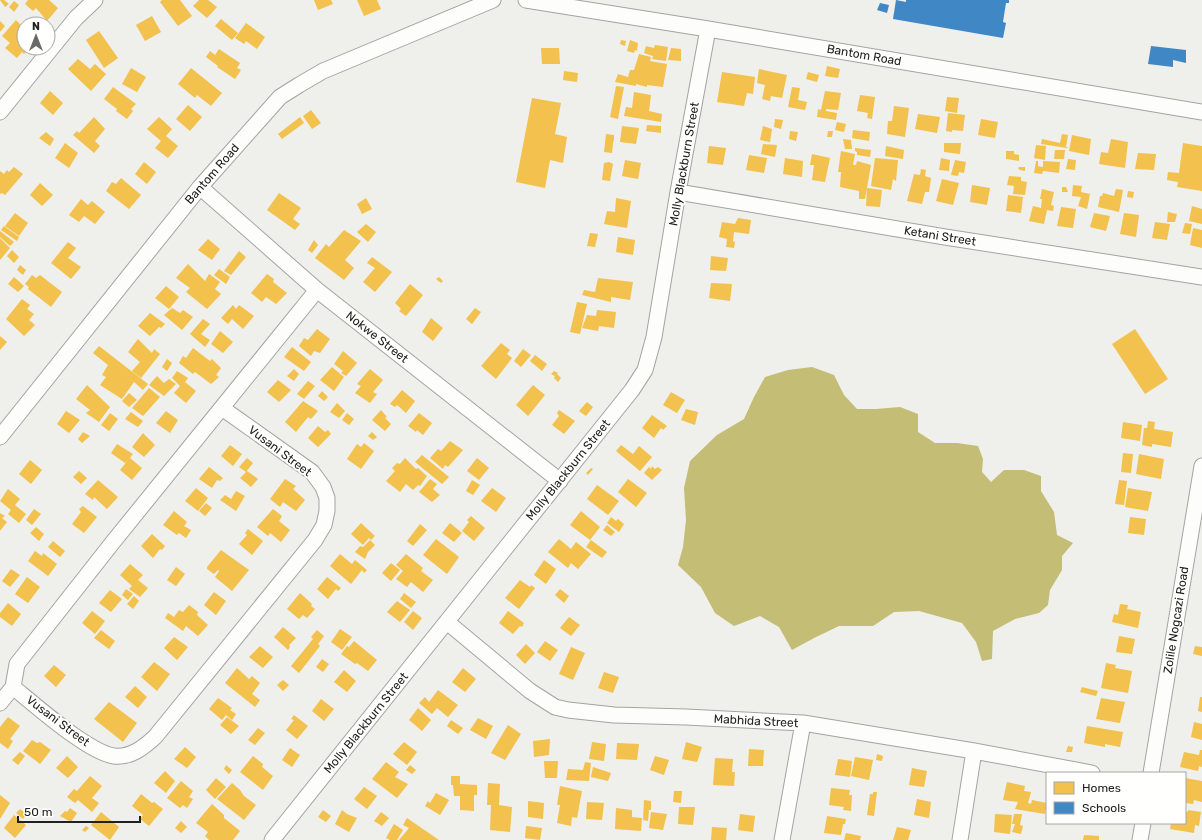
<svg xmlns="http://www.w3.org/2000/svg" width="1202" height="840" font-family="Rubik,sans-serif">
<rect width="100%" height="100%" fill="#efefeb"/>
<path fill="#c3bd75" d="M812,367L834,375L844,395L857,409H876L900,407L918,414V432L935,443H957L978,446L983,459L982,472L991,482L1004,470H1024L1041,476V491L1054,512L1057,535L1073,543L1062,556V570L1050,590L1048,605L1039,613L1015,619L993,631L992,659L982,661L976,642L962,623L919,611L894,612L873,626H839L814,638L792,650L779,627L760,616L734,626L715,613L701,587L678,565L683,547L686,520L684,488L690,461L717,435L744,419L754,397L765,377L788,370Z"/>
<path fill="#f2c14e" d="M0,0H4L9,4L5,7Z
M28,0H49L58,8L47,21L36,8L33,11L25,4Z
M162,0H180L192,16L178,26L160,2Z
M199,0H208L217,7L207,18L193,6Z
M314,0H331L333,4L318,10Z
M357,0H377L381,9L364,16Z
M14,1L19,5L14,12L9,7Z
M152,16L161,32L145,41L136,25Z
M221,19L238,33L232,40L215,26Z
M16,20L22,26L20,29L24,32V48H33L30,51L28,50L24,54L22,52L17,58L5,48L10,43L2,36Z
M0,21L5,26L0,32Z
M246,23L265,37L257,49L246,41L244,44L235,38Z
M99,31L118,58L104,68L86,40Z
M621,40L626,41L625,46L620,44Z
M630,40L638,43L637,51L635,50L634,53L627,51Z
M655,45L668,47L666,61L652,59L653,56L644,53L646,46L654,48Z
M541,48H559L560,64H542Z
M671,48L681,49V61L668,60Z
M219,49L240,63L237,68L241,70L235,79L217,67L218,66L206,57L210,51L215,55Z
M639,54L651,57L650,61L667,64L663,87L647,85V87L636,84V86L615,82L618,74L628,77L630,70H634Z
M78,59L90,69L95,64L106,74L91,91L68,69Z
M827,66L840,69L838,78L825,76Z
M131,68L146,77L137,92L122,84Z
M191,68L222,93L211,106L197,95L195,98L178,84Z
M759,69L787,75L782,98L771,96L770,101L762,99L765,85L757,83Z
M564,71L578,73L577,82L563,80Z
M722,72L755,77L753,94L747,93L744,106L717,102Z
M808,72L819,75L817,82L806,79Z
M616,86L624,87L618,119L610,117Z
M113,87L136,104L131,109L133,111L127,119L116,111L117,109L104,99Z
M792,87L800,88L798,100L807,102L805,110L788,107Z
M50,91L63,103L53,115L40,103Z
M825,91L841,93L838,110L826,109V111L837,113L836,120L817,117L818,109L821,110Z
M634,92L651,95L649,111L662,114L661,122L624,116L626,107L632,108Z
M860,95L875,97L872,119L867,118L868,113L857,111Z
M947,97L959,98L957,113L945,111Z
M532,98L561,103L555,134L567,137L563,163L550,160L545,188L516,182Z
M188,105L202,117L190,131L176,119Z
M894,106L909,108L905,137L887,134L888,121H892Z
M311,110L321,123L312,129L303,116Z
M948,113L965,115L963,131L952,130V132L946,131Z
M918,114L940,117L937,133L915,129Z
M94,117L105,129L95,141L100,146L94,153L73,135L77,131L79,133Z
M159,117L172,129L166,136L178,146L168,158L155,148L161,141L147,129Z
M300,117L304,123L282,139L278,134Z
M775,119L783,120L781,129L774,127Z
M981,119L998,122L995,138L978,135Z
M837,122L846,124L844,132L835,130Z
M647,125L661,126V133L646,131Z
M622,126L639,128L636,144L620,142Z
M763,126L772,129L770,142L760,140Z
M853,130L870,132L869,141L852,138Z
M790,131L798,132L796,141L789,139Z
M828,131H833L832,137H827Z
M46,132L54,139L50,146L39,138Z
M606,134L614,135V140L613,143L612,153L604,152Z
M1062,134L1068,135L1066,147H1068L1067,148L1041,144L1042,139L1060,143Z
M1072,135L1091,139L1089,155L1069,151Z
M843,139L851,140L852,149H845Z
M1111,139L1128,142L1125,168L1099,164L1101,152L1108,153Z
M65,143L78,153L69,168L55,158Z
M944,143H961L960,154L944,152Z
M1183,143L1202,146V191L1177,187L1178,182L1167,180L1168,172L1179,173Z
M763,144L777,145L775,157L761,154Z
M1036,145L1046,146L1045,160L1034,158Z
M709,146L726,148L723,165L707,163Z
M886,146L904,150L903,159L885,156Z
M855,148L871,150L870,157L857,155V152L855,151Z
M1055,150H1065L1064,159H1054Z
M841,151L855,154L853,165H856L857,161L871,165L865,199H859V191L840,187L841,172H838Z
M1006,151H1014V154L1019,155V161L1006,159Z
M1138,153L1156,154L1154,170L1135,169Z
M812,154L830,158L825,182L812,180L814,165H810Z
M749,155L767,158L764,173L746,170Z
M785,158L803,161L802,177L783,174Z
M875,158L898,160L896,181L893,179L891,190L871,186Z
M941,158L950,160L949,171L939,170Z
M1068,159L1076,160L1075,170L1066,169Z
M625,160L641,163L638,179L622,176Z
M955,160L966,162L964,173L959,172L958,176L951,175Z
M1036,161H1038V166L1043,167V161L1060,162L1059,173L1043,171L1042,174L1034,173Z
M144,162L156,172L147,184L135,174Z
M609,162L613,164L610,181L602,180L604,163Z
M14,167L23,174L5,195L2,193L0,194V171L4,174L7,170L9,172Z
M1019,167H1025V171L1020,170L1018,168Z
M921,169L926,170L925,176L931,178L929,192H925L922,204L907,201L914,174L920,175Z
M1009,176L1021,177V181L1027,182L1025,195L1013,194L1014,186L1007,185Z
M121,178L141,195L129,209L106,191L112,182L116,184Z
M942,179L959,183L953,205L936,201Z
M40,183L53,195L42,206L30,195Z
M972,185L990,188L987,205L970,202Z
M1073,185L1082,186L1081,192L1090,194L1087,209L1078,206L1081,197L1072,196Z
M1062,187H1066L1068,192H1062Z
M867,188L882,190L880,207L866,206Z
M1042,189L1054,192L1051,205L1054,206L1053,211L1047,210L1044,224L1029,221L1033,206L1041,208L1042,199H1040Z
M1116,189L1123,190L1119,212L1098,207L1100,196H1102L1103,193L1114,196Z
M1128,191L1134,192L1133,198L1127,197Z
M279,193L301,208L293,219L300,224L295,230L267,210Z
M1008,195L1023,197L1021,213L1006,211Z
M366,198L372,209L362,214L357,204Z
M616,198L631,201L627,228L604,224L607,211L615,212Z
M81,199L88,205L92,201L105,212L95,224L84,216L79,222L69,215Z
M1192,206L1202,209V224L1189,221Z
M1061,207L1076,209L1073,228L1057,226Z
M1168,212L1177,214L1175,222H1167Z
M15,213L28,223L19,236L5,226Z
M1094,213L1110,216L1106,231L1090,227Z
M1124,213L1139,215L1136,237L1120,234Z
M738,218L751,220L749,234L734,232L733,241L735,242L734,248L726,247L727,239L719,237L722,222L735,224Z
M1155,222L1170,224L1167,240L1152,238Z
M1185,223L1192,224L1190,234L1182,233Z
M366,224L376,232L368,242L357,232Z
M4,226L19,237L17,241L1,230Z
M1193,228L1202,230V248L1190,245Z
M344,230L361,241L345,260L354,268L344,280L315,258L326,244L329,247Z
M0,231L14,242L10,246L0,237Z
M590,233L598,234L595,247L587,246Z
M618,237L635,240L633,255L616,252Z
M0,238L10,248L0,260Z
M208,239L220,249L212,260L198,250Z
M314,240L318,245L312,253L308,250Z
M68,242L76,248L68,258L81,267L71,279L51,263Z
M12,250L19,257L14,263L7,256Z
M239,251L246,257L231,275L224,271Z
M711,256L728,258L726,271L710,270Z
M372,257L392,272L375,292L363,282L375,268L367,263Z
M188,264L205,281L209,274L220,282L215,289L221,294L207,309L186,292L190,288L176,278Z
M20,265L26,270L23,275L17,270Z
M219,269L230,277L226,284L214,275Z
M267,274L274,279L273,282L287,293L276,304L266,297L262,302L251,293Z
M32,275L36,278L40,275L62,292L51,307L28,289L29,287L25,284Z
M14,277L24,286L18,292L8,284Z
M439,277L443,281L441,283L436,279Z
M598,278L633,282L630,300L611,297V302L582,295L584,290L595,292Z
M711,283L732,284L730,301L709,298Z
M410,284L423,295L406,316L399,311L401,309L395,303Z
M166,286L179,297L169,309L155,298Z
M22,299L30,305L27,309L34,314L29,320L35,325L24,336L6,319Z
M577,302L587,304L580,334L570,332Z
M233,305L236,309L239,305L254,316L243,329L232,319L228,324L221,318Z
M172,308L180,313L183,310L193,317L182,330L164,315Z
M475,308L481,312L472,324L466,319Z
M597,310L616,312L614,328L599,326L598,331L582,328L587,315L596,316Z
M150,313L165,324L161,328L159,327L150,336L138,326Z
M431,318L443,328L433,341L422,332Z
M203,319L210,324L201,334L210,340L205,347L190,334Z
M317,329L330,339L320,353L314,351L311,356L299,346L304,338L308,340Z
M1135,329L1168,379L1145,394L1112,344Z
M220,331L233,342L223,353L211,344Z
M0,336L7,342L0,350Z
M138,339L152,353L154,349L160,354L141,378L132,371L140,362L128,352Z
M501,343L510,350L507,354L512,358L496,379L481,366Z
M99,346L148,384L143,390L134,382L122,399L100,385L106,377L102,375L108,365L93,353Z
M292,347L311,362L304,371L284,357Z
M193,348L210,361L212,359L221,368L216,375L219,377L211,384L195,372L193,374L179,363L183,356L186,358Z
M523,349L531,355L521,367L514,361Z
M343,351L357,363L346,376L341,373L343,371L334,364Z
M535,355L547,364L542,371L530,361Z
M167,359L172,363L167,371L162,367Z
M332,367L344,377L334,391L320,380Z
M294,369L299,374L294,381L287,376Z
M370,369L383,380L373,392L377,394L370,403L355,393L361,386L357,384Z
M177,371L188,378L185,382L196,391L186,403L174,393L180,386L172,378Z
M554,371L558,373L557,374L561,378L558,382L554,378L555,376L551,374Z
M157,376L164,383L169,379L176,384L164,396L149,385Z
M278,380L291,390L279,402L267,392Z
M308,381L315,386L304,399L297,394Z
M87,385L110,407L99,422L86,413L90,410L76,399Z
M533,385L545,395L528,416L516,405Z
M149,388L160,397L143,416L132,408Z
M402,390L415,401L406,413L397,405L395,407L390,404Z
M322,391L328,397L324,401L318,396Z
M671,392L685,400L677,413L663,405Z
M129,393L137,400L129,407L122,401Z
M303,401L318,411L311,419L308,417L296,432L285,422Z
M587,402L593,407L586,416L579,411Z
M337,403L345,411L339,418L330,412Z
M686,409L698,412L695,425L681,420Z
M381,410L387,417L385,418L391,424L385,431L372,420Z
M559,410L575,421L564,434L552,425L559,416L557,413Z
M66,411L80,420L69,433L57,424Z
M166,411L178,420L170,433L156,423Z
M131,412L143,421L138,427L125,419Z
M110,413L118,419L109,431L101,425Z
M347,413L354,419L349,425L342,420Z
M419,413L432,423L423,435L417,430L416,432L408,426Z
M652,415L667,426L663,430L661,428L654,438L642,428Z
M1148,421L1155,422L1154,429L1173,432L1171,447L1152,444V447L1142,445L1144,428H1147Z
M1123,422L1142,425L1140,441L1121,438Z
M318,426L325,432L328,430L331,434L318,447L308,438Z
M83,432L90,436L82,443L78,439Z
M372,432L377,437L373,440L368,436Z
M143,433L155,445L144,457L132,447Z
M450,441L463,450L448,467L445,465L443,469L430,458L438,449L441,451Z
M364,443L374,451L361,469L347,459L357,444L361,447Z
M117,444L133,454L130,458L142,468L132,480L120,470L128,460L125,463L111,453Z
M230,445L242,454L233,466L221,456Z
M621,445L633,454L639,446L652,457L640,471L616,451Z
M1123,453L1133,454L1131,473L1121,472Z
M1139,454L1164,459L1161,479L1136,474Z
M422,455L449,477L442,484L415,462Z
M247,458L253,463L246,472L239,467Z
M405,458L416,469L418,468L427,476L420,486L418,485L413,490L406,484L400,492L386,481L395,471L392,468L397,463L400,464Z
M477,458L489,468L479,480L467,471Z
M30,460L42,470L31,484L19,474Z
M652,466L655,469L658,467L662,470L652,480L644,473L649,467L651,469Z
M209,467L223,478L220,481L217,480L212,488L199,479Z
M591,468L593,469L588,475L586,473Z
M79,471L87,478L81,484L73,477Z
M247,471L258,479L251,487L240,478Z
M285,479L296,486L293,489L305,500L296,511L283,502L280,507L270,499Z
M430,479L437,484L433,489L440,495L432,502L419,492Z
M628,479L647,493L636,507L618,492Z
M98,480L118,497L107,509L94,497L93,500L85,494Z
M472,480L480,485L473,495L466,491Z
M1119,480L1127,481L1124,505L1115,504Z
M597,485L619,501L608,515L587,499Z
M196,488L208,498L198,511L185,501Z
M492,488L506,498L496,512L481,501Z
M1128,488L1152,492L1148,511L1125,507Z
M8,489L20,499L15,505L26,514L19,523L8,514L11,510L0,501Z
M236,491L245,496L236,511L220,500L225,495L231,499Z
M206,503L212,508L205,516L199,511Z
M83,506L97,517L84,533L72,524L81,512L79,509Z
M34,509L41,514L32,525L26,520Z
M273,509L282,516L279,521L290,530L281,542L270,533L268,536L257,527Z
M174,511L187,522L184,526L191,530L186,538L179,533L177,535L163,525Z
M581,511L600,527L590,540L570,525Z
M0,513L5,516L2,518L7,522L0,531Z
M471,516L485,528L474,541L462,531L469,522L467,520Z
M611,517L616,521L618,519L624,524L619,532L607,523Z
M1130,517L1146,519L1144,535L1128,533Z
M361,523L375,536L371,540L369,538L363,545L351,534Z
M450,523L462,533L454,542L442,533Z
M420,524L427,530L413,546L407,541Z
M607,525L615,532L611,536L603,530Z
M36,527L44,534L39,541L30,533Z
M248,529L263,541L252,555L239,544L247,535L245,533Z
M152,534L165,546L162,550L160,549L153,558L141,546Z
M436,539L459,557L447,574L423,555Z
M559,539L571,549L576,542L591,554L578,569L571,563L568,568L548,552Z
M370,540L375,545L368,552L365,559L355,552L360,546L363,547Z
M591,540L607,552L602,558L586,547Z
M53,541L65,551L60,557L48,547Z
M221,550L249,570L232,591L215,577L219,571L218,570L214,574L207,569V567Z
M35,551L42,556L43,553L57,564L48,576L28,561Z
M340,554L352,564L355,560L367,570L364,573L362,570L351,584L330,566Z
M406,554L423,568L421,571L433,580L423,592L411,582L407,587L396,579L403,571L396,565Z
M544,560L556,569L546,584L534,575Z
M391,563L400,570L391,581L382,573Z
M130,564L143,575L138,580L148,588L140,597L129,589L132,586L120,575Z
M176,567L185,574L176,586L167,580Z
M11,569L20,575L10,587L2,581Z
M27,577L40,587L28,603L15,594Z
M327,577L341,588L338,591L336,589L328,599L317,589Z
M520,580L530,587L531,585L535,588L519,609L505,598Z
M126,589L133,594L128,600L122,595Z
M560,589L569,596L564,603L555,595Z
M110,590L122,599L111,612L99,603Z
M214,592L226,601L216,615L204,605Z
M300,593L312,604L311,606L315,609L307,618L303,615L299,619L287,609Z
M404,593L416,602L411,608L400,599Z
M134,596L139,601L133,609L127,604Z
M397,601L410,610L400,622L387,612Z
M8,603L21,614L12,626L0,617V613Z
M1120,604L1128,605L1127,609L1141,612L1138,628L1112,622L1114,614L1118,615Z
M189,605L198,612L197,615L208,625L198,636L186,626L183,631L165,618L168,613L174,617L179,610L183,612Z
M92,611L105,621L95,634L82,623Z
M413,611L422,618L413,630L404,622Z
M508,611L524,623L522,627L520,626L513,634L499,623Z
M569,617L580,625L571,636L560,628Z
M283,627L296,638L289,645L290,647L288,650L274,637Z
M340,629L352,637L342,650L331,642Z
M101,630L115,641L109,649L94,638Z
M317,630L324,636L318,644L320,646L299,673L291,666L313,639L311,637Z
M1119,636L1135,639L1132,654L1116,652Z
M174,637L188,647L177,660L164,648Z
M354,641L377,660L368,671L357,663L355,664L341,654L347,646L349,647Z
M545,641L558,650L550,661L537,652Z
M526,644L535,653L525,664L516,655Z
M260,646L273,657L263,668L249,657Z
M1195,646L1202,647V656L1193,654Z
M571,647L585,653L573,680L559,674Z
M322,659L329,664L323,672L316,667Z
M154,662L170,674L157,691L141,677Z
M1106,663L1116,665L1115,668L1132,671L1128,693L1101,688Z
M54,665L66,675L56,687L44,676Z
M237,668L249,679L252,676L260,683L252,694L260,700L255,707L225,683Z
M463,668L476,679L465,692L452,682Z
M344,670L356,681L347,692L334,682Z
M604,672L619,677L613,693L598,688Z
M283,680L289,685L283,691L277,685Z
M135,686L147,697L138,708L125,697Z
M1082,687L1098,691L1096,696L1080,692Z
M438,690L458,705L448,717L437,708L432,714L419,703L425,697L429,702Z
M1200,697H1202V712L1198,711Z
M218,698L232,708L230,710L236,714L232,720L226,715L222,720L209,709Z
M1101,698L1125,702L1120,723L1096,719Z
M321,699L334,709L324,721L312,711Z
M109,702L137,723L123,742L94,719Z
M418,708L431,720L422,731L409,720Z
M294,715L308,726L297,739L286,730L294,720L291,719Z
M8,717L20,726L10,739L13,741L8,749L0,743V727Z
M227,717L239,726L231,734L220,725Z
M478,718L493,726L486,739L470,730Z
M451,720L463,728L458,734L447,726Z
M1194,722L1202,724V740L1191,737Z
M508,725L521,734L505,760L491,753Z
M1087,726L1123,732L1120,747L1105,744V747L1084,743Z
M258,728L265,733L255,745L248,740Z
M550,739L549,755L534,757L533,741Z
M32,740L37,743L40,742L51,750L40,764L23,751Z
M404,742L417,752L407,765L393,754Z
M592,742L606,744L604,761L589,759Z
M686,742L702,747L697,762L682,759Z
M617,743L639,744L637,760L616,759Z
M1068,746L1073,747L1072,752H1066Z
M185,747L196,757L187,768L174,759Z
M290,748L300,755L292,767L282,760Z
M749,749L764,750L763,766H748Z
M1200,750H1202V767L1199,766L1198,771L1180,767L1184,752L1199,755Z
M20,752L25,756L18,765L12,760Z
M877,754L883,756L882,761L876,760Z
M67,756L78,767L68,778L56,768Z
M253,756L263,764L262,767L273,776L263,790L240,772Z
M655,756L669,760L664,775L650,770Z
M855,757L873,760L869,780L851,776Z
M715,758L733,759L732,772H735L734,786L713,785Z
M838,759L852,761L850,777L835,775Z
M544,761H558L557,778H545Z
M386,762L399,772L395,777L408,784L397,798L372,779Z
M585,762L591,763L589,781L566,780L568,769L583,770Z
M226,765L232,770L229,774L224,769Z
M410,765L416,770L412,774L406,770Z
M593,767L611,773L608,781L591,777Z
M912,768L927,771L924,787L909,785Z
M165,771L175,781L166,793L154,783Z
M90,776L102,786L92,798L99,803L92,812L78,800L75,803L67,797L74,789L77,791Z
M451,776H460V784L477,785V795H474V811L460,810V796H454L453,785H451Z
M216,778L226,787L215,799L206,790Z
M1185,778L1202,781V802L1194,800L1193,804L1185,803Z
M181,781L193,791L189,797L193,799L187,808L183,805L180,808L167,798Z
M1007,782L1025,786L1024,791L1031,792L1028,803L1031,804L1032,800L1047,803L1045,814L1015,809L1018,802L1003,800Z
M232,783L240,790L244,796L256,805L244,820L217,799Z
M488,783L500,784L499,805L512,807L510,832L490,830L491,805H487Z
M560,786L582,791L577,818L572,817L571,826L557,823L560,805H557Z
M364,787L377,796L367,809L354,799Z
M831,788L850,790L849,795H852L851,811L843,810L844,807L829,805Z
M674,791H682L681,803L673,802Z
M873,792H877L874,816L867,815L870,794H873Z
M436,793L449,800L440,815L425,806L428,801L430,803Z
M141,794L152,803L154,802L163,809L149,826L140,819L143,815L132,806Z
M0,795L10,803L0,819Z
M917,799L931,802L929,818L914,815Z
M644,800L651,801V810H649L648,821L643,820Z
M528,801L544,803L543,819L528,817Z
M587,802L604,803L602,820L586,819Z
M212,804L224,815V818L240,831L233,840H209L205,836L208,832L196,823Z
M679,807H695L693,825L678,824Z
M70,808L77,813L71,822L60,816L65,811L67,812Z
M616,808L632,810V817L642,818L641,831L615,829Z
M20,809L27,814L23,819L16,813Z
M323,810L331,816L326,822L318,817Z
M342,810L347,814L357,818L349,832L335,824Z
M1188,810L1201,812L1199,826L1195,825L1194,833L1170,829L1171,823H1185V811L1188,812Z
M101,812L119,827L110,840L91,825Z
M381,812L389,818L382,826L374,821Z
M651,812L667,814L663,830L649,828Z
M740,814L755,816L753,832L738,830Z
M995,814L1012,815L1010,834L994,832Z
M1014,814H1022L1020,825L1023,826L1021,834L1012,832L1015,824H1012Z
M14,815L26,825L15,838L4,828Z
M827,816L846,819L845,824H843L841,835L824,833Z
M407,818L439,840H399L409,828L403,825Z
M181,821L187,827L181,833L175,828Z
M394,824L403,830L397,840H390L386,838Z
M86,826L89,828L85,832L82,830Z
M526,826L542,828L540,840L525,838Z
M712,827L727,828L726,840H711Z
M897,827L911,830L908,840H893Z
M846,833L861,836L860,840H844Z
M1084,835L1099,836V840H1083Z"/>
<path fill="#3f88c5" d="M896,0L906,2V0H1009V3H1006L1003,22L1006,23L1003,38L893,19Z
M880,3L889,5L887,13L877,10Z
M1151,46L1186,50V63L1173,60V67L1148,64Z"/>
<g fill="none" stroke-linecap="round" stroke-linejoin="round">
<g stroke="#a3a3a1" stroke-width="17">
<path id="minor" d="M526,0L708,29L1202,112
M0,112L76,18L95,0
M200,187L317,290L560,481
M678,192L945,237L1202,277
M222,408L312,472L323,487L327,498V511L324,525L315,540L155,737C144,747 131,758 114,756C88,752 35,705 13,687L17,664L113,542L317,290
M0,437L200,187L280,97L299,85L323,71L493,0
M447,622L530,691L555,707L568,710L614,715L686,717L803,723L974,751L1092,773
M0,703L13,687
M1151,773L1202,466
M272,840L632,390L645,370L654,337L678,192L708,29
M782,840L803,723
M960,840L974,751
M1140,840L1143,823"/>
</g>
<use href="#minor" stroke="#fdfdfc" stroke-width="15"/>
</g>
<g text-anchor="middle" stroke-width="4" stroke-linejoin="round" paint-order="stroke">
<g font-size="12" fill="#21211f" stroke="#fffffe">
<text transform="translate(864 55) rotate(10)" y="4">Bantom Road</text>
<text transform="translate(684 164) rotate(-80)" y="4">Molly Blackburn Street</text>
<text transform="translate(212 174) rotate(-49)" y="4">Bantom Road</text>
<text transform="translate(940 236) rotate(9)" y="4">Ketani Street</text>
<text transform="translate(377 337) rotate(38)" y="4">Nokwe Street</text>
<text transform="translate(280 451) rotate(37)" y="4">Vusani Street</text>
<text transform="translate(568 470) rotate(-51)" y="4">Molly Blackburn Street</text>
<text transform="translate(1176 620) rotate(-81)" y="4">Zolile Nogcazi Road</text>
<text transform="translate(58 721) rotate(37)" y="4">Vusani Street</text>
<text transform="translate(756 721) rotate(3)" y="4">Mabhida Street</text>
<text transform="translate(366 723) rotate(-51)" y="4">Molly Blackburn Street</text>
</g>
</g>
<rect x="1046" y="772" width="140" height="52" fill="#fffffe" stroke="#a6a6a5"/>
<rect x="1054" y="782" width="20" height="12" fill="#f2c14e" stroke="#a6a6a5"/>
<text x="1082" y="792" font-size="12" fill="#21211f">Homes</text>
<rect x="1054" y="802" width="20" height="12" fill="#3f88c5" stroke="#a6a6a5"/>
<text x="1082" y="812" font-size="12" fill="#21211f">Schools</text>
<g transform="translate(36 36)"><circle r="19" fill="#fffffe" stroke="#a6a6a5"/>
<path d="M0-3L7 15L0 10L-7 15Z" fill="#696966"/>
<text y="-6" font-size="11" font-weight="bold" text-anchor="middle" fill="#21211f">N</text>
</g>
<path d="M18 816v6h122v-6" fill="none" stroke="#21211f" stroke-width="2"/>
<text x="24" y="816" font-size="12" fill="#21211f" stroke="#fffffe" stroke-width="3" paint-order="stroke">50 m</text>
</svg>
